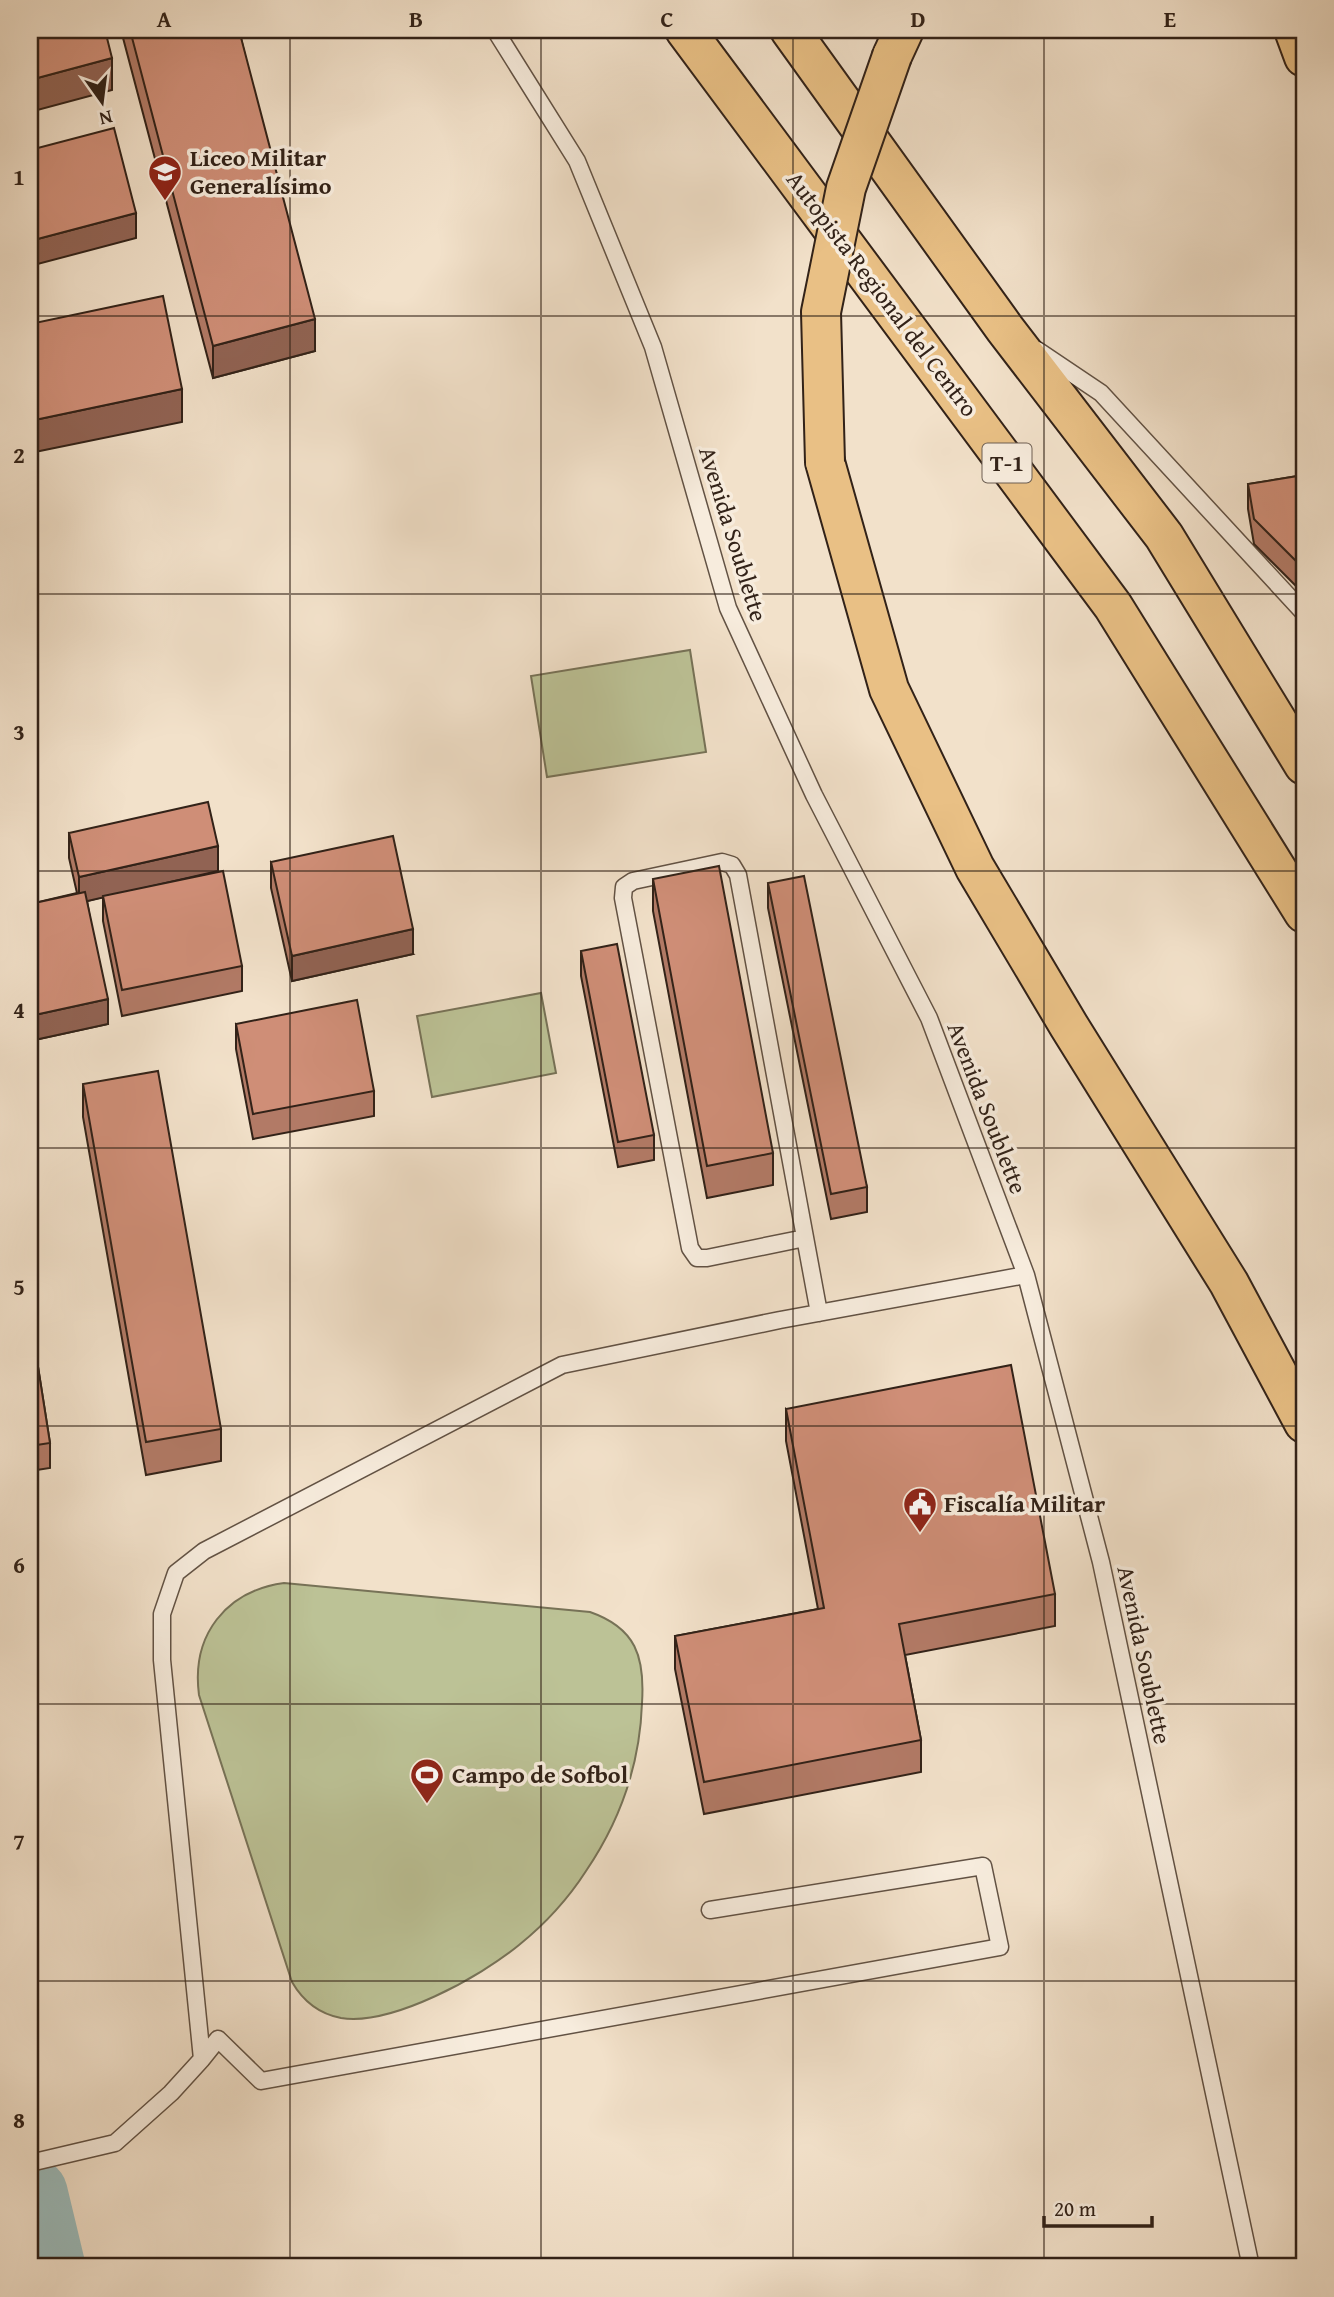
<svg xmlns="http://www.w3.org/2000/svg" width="1334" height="2297" font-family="'Gentium Book Plus',serif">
<rect width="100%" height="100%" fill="#f2e1ca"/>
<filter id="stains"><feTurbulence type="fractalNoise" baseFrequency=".00286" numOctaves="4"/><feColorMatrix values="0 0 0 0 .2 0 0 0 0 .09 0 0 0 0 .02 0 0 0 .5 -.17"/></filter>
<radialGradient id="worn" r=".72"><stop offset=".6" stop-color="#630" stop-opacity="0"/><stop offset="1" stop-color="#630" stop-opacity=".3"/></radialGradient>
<path fill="#bcc296" stroke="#777257" stroke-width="2" d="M690,650L706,752L547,777L531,676Z
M541,993L556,1073L432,1097L417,1016Z
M284,1583L590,1612C636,1628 645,1657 642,1703C640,1763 620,1821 586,1871C568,1899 545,1924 519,1945C480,1977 392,2026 341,2018C320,2014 303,2001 292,1982L199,1695C191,1635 226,1591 284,1583Z"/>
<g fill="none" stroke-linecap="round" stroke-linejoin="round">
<path stroke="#9cbcbc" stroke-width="65" d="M35,2192L53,2267"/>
<g stroke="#625244" stroke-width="19">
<path id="service" d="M495,30L577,161L653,347L728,608L814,795L929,1018L1026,1275L1101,1562L1251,2267
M1037,350L1101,393L1304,613
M805,1238L707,1258H697L690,1248L623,898L624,887L633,881L722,862L732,865L738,875L819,1313
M202,2059L218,2039L261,2081L1000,1947L983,1866L710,1910
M30,2163L115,2143L171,2093L202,2059L162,1660V1614L176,1573L204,1551L562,1365L780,1320L1026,1275"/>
</g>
<g stroke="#322218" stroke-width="42">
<path id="motorway" d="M685,30L1113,606L1304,913
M790,30L1005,329L1164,536L1304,765
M1294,30L1304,57
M892,56L904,30
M825,462L889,689L975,868L1069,1026L1229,1283L1304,1423"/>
</g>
<use href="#service" stroke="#f7ecdd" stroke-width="16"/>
<use href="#motorway" stroke="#e9c085" stroke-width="38"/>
<g stroke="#322218" stroke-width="42" stroke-linecap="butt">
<path id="motorway-bridge" d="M825,462L821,312L846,188L892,56"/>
</g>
<use href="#motorway-bridge" stroke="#e9c085" stroke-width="38"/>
</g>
<path fill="#b27a66" stroke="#322218" stroke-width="2" d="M122,30H239L315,351L213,378L122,34Z
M1304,475V594L1254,544L1248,509V484Z
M69,833L218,871L167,883L242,966V991L122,1016L103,921V897L87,901L108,1024L30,1041V904L77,893L69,858Z
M271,862L413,954L292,981L271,888Z
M653,879L773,1153V1185L707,1198L653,911Z
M768,883L867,1187V1212L831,1219L768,908Z
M581,951L654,1135V1160L618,1167L581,976Z
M236,1024L374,1091V1116L253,1139L236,1049Z
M83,1084L221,1429V1461L146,1475L83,1117Z
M30,1316L50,1443V1468L30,1471Z
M786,1409L1055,1594V1626L905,1655L921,1740V1772L704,1814L675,1669V1636L818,1609L786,1441Z"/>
<path fill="#916353" stroke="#322218" stroke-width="2" d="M112,58V90L30,112V80Z
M136,213V238L30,266V241Z
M315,319V351L213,378V346Z
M182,389V422L30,453V421Z
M218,846V871L79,903V877Z
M413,929V954L292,981V956Z
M108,999V1024L30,1041V1016Z"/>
<path fill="#cf8e77" stroke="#322218" stroke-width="2" d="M30,30H105L112,58L30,80Z
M130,30H239L315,319L213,346Z
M114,128L136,213L30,241V150Z
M163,296L182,389L30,421V324Z
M1304,475V569L1254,519L1248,484Z
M208,802L218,846L79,877L69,833Z
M393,836L413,929L292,956L271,862Z
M719,866L773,1153L707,1166L653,879Z
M223,871L242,966L122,990L103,896Z
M804,876L867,1187L831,1194L768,883Z
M85,892L108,999L30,1016V904Z
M617,944L654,1135L618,1142L581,951Z
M357,1000L374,1091L253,1114L236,1024Z
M158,1071L221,1429L146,1442L83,1084Z
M30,1316L50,1443L30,1446Z
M1011,1365L1055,1594L899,1624L921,1740L704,1782L675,1636L824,1608L786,1409Z"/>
<path fill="none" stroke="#322218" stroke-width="2" stroke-opacity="0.55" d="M290,30V2267M541,30V2267M793,30V2267M1044,30V2267M30,316H1304M30,594H1304M30,871H1304M30,1148H1304M30,1426H1304M30,1704H1304M30,1981H1304"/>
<defs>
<g id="school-pin" transform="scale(1.75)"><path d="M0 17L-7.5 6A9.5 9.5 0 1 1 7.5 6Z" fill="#8f2418" stroke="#f7ecdd"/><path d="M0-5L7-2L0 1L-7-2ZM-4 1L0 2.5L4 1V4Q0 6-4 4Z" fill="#fff"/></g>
<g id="civic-pin" transform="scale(1.75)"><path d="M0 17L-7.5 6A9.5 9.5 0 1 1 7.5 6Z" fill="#8f2418" stroke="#f7ecdd"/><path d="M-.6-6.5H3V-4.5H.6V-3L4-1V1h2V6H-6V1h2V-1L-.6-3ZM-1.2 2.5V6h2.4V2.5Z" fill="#fff"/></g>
<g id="stadium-pin" transform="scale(1.75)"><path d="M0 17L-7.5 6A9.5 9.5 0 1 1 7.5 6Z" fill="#8f2418" stroke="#f7ecdd"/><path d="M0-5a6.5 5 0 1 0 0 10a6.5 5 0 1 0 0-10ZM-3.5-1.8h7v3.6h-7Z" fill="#fff"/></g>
</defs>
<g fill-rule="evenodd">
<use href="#school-pin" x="165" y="172"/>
<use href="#civic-pin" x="920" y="1504"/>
<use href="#stadium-pin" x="427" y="1775"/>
</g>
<g text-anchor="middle" stroke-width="7" stroke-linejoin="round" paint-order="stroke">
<rect fill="#f7ecdd" stroke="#6d5f53" stroke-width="2" x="982.5" y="443.5" width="49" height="39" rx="5"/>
<g font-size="23" font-weight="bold" fill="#322218">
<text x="1007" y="471">T-1</text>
</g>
<g font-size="24" font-weight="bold" fill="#322218" stroke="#f7ecdd" text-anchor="start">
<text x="190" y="166">Liceo Militar<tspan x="190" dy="28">Generalísimo</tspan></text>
<text x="944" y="1512">Fiscalía Militar</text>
<text x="452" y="1783">Campo de Sofbol</text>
</g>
<g font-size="24" fill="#322218" stroke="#f7ecdd">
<text transform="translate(882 294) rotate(53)" y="8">Autopista Regional del Centro</text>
<text transform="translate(733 534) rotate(73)" y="8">Avenida Soublette</text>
<text transform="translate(987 1108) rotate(69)" y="8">Avenida Soublette</text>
<text transform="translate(1144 1655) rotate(78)" y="8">Avenida Soublette</text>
</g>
</g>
<rect width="1334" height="2297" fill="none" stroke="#f2e1ca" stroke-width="77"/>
<g transform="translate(102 102) rotate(166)" stroke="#f7ecdd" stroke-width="5" paint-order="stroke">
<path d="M0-5L12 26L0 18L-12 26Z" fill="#322218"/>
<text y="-10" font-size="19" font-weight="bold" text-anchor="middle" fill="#322218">N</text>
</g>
<path d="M1044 2216v10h108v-10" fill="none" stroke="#322218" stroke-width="3.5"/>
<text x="1054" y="2216" font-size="21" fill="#322218" stroke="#f7ecdd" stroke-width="5" paint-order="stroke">20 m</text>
<rect x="38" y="38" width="1258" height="2220" fill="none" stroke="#322218" stroke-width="2.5"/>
<g font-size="23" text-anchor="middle" font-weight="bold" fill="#322218">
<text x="164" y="27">A</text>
<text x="416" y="27">B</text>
<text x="667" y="27">C</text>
<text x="918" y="27">D</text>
<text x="1170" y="27">E</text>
<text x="19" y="185">1</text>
<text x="19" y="463">2</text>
<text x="19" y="740">3</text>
<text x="19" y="1018">4</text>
<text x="19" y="1295">5</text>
<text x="19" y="1573">6</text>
<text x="19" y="1850">7</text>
<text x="19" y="2128">8</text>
</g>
<rect width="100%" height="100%" filter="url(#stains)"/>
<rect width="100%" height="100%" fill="url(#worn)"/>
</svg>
